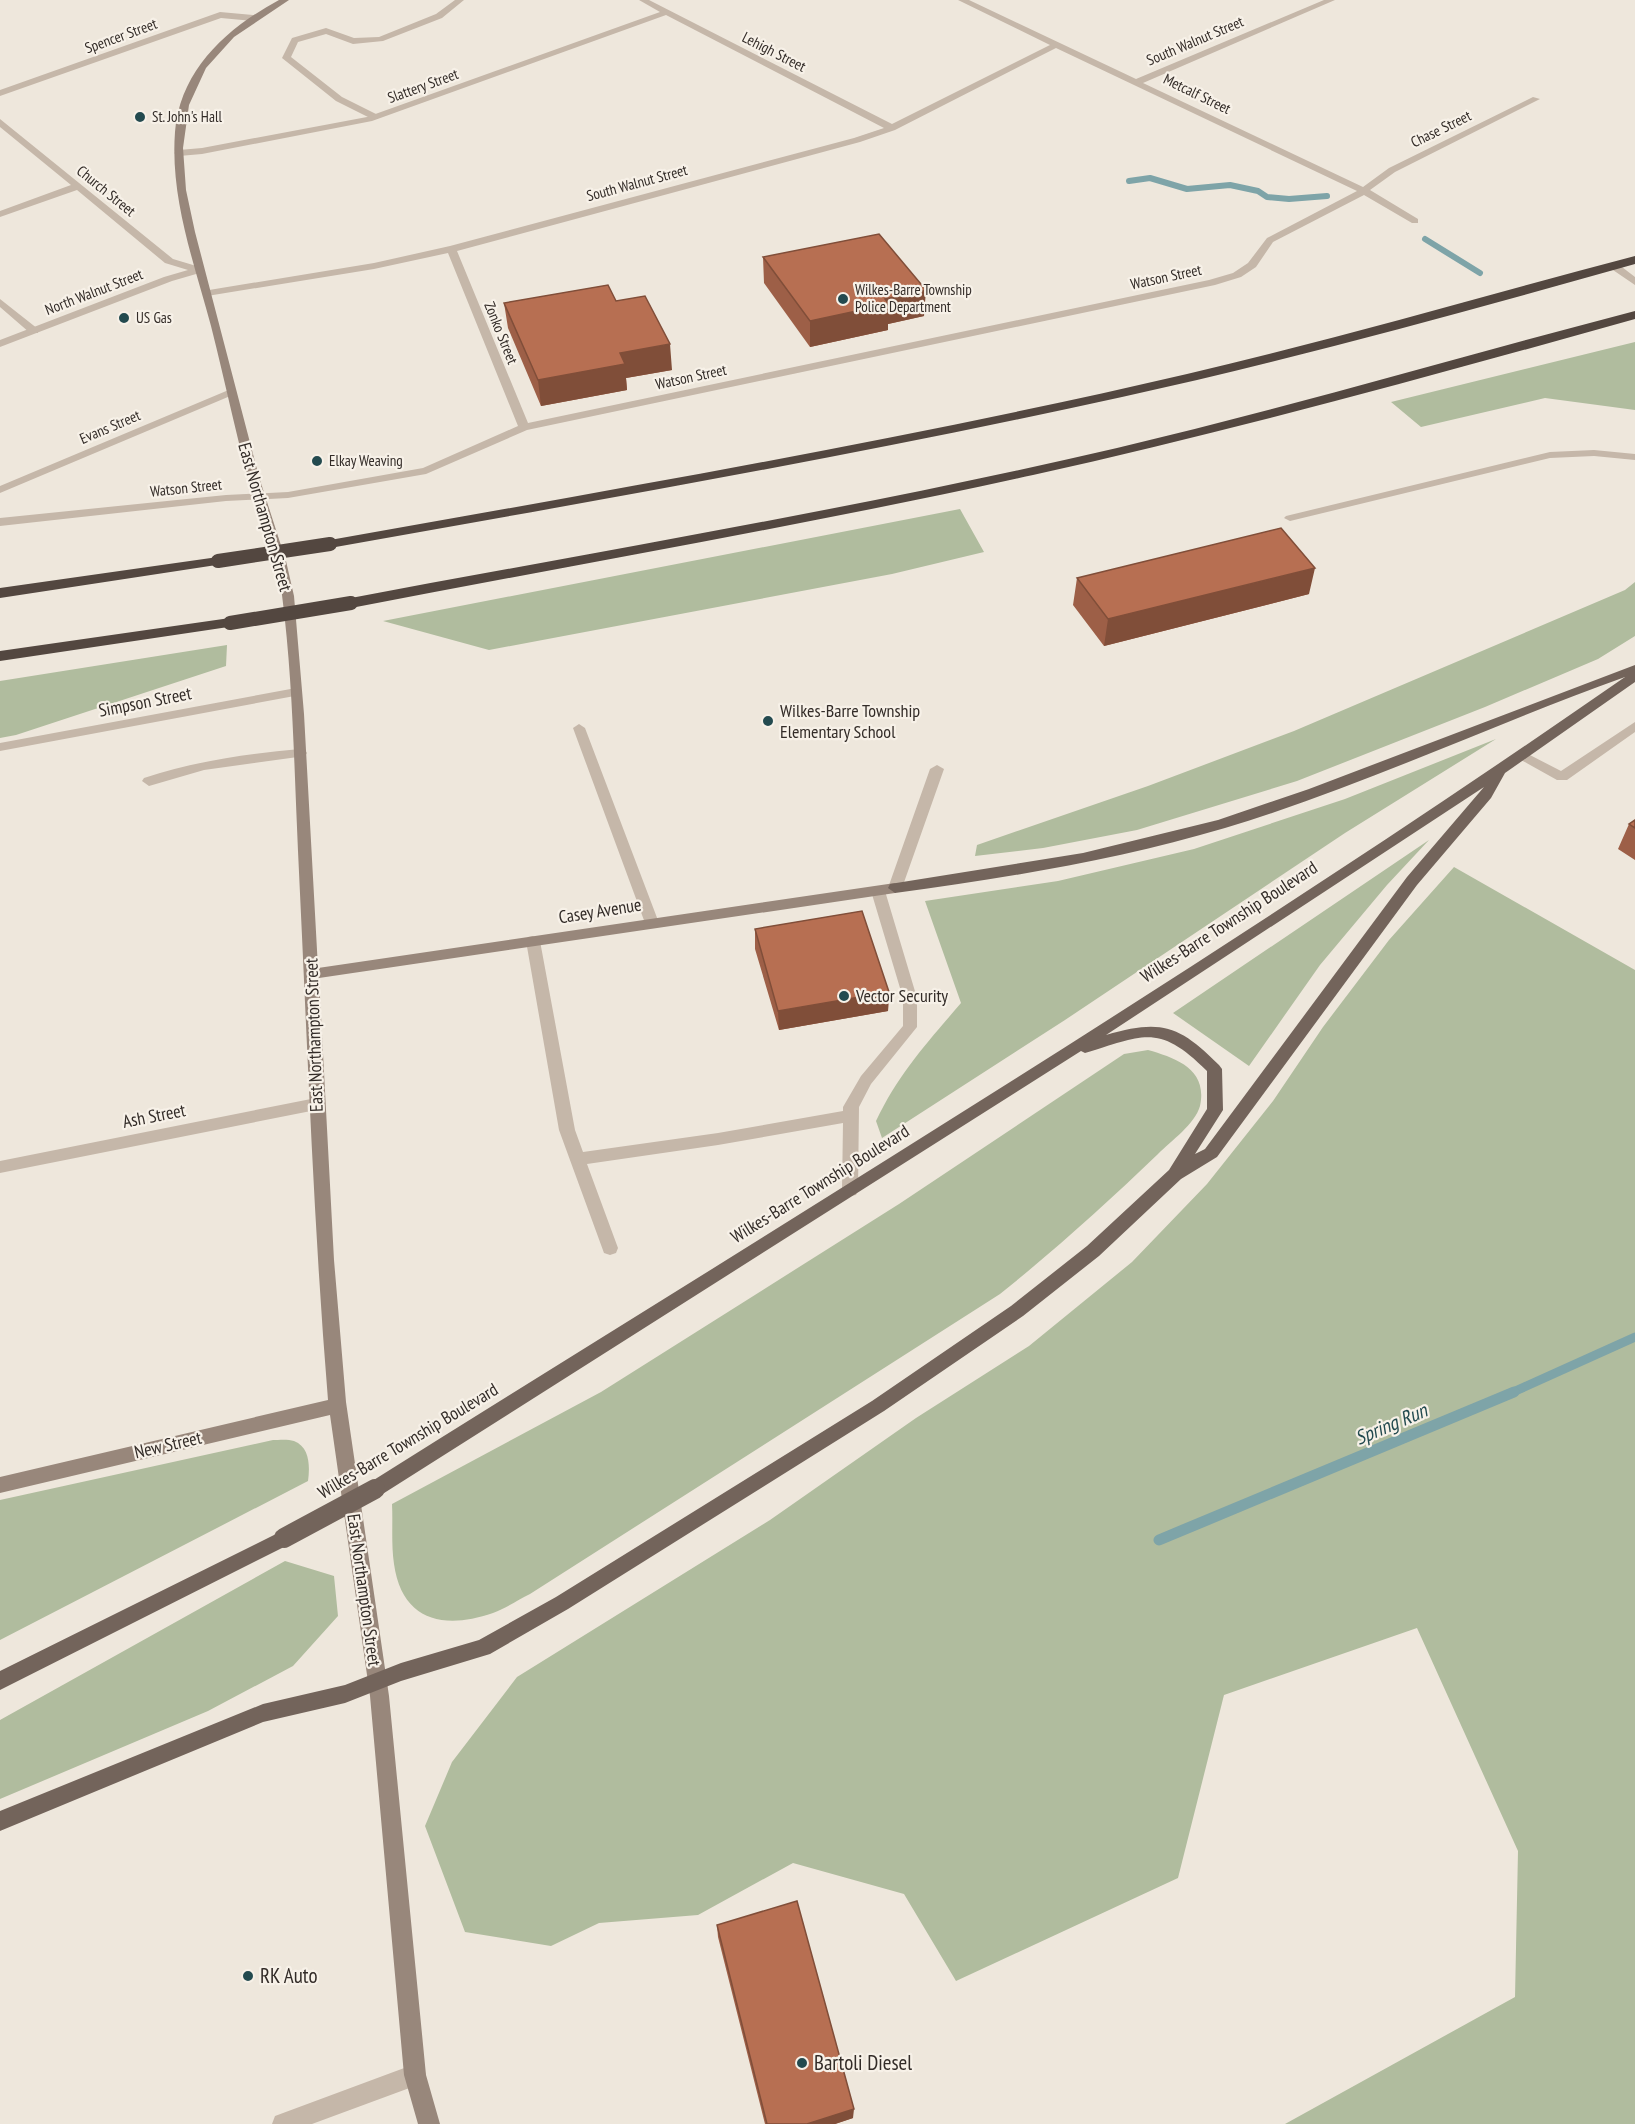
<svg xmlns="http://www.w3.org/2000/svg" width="1635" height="2124" font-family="'PT Sans Narrow',sans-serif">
<rect width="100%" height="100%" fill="#eee7dc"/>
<path fill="#b0bc9e" d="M1635,342V410L1545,398L1421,427L1391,402Z
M960,509L984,552L892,574L489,650L383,621Z
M1635,582V636L1598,659L1485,707L1297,781L1137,830L1043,848L975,856L977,845L1148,786L1294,731L1625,590Z
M227,645L226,666L16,735L0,738V681Z
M1496,739L1345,833L1065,1020L882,1138L876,1121C899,1073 927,1043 961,1003L925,901L1058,881L1194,849L1345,799Z
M1429,840L1387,885L1320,965L1249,1066L1173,1013Z
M1454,867L1635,970V2124H1285L1515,1997L1518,1851L1417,1628L1224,1695L1178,1878L956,1981L904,1894L793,1863L698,1915L599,1923L551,1946L465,1932L425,1826L452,1762L517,1677L770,1520L916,1418L1029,1346L1132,1262L1207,1184L1273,1101L1323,1027L1389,940Z
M1148,1050C1176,1058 1208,1069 1200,1106C1195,1124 1171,1141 1158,1154C1107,1203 1055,1250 1000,1294L530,1594C518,1600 506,1608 493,1613C444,1630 402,1621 394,1564C391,1544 393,1523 392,1504L601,1392L899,1204L1124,1054Z
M273,1440C279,1440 288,1439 294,1441C310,1447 310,1467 308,1481L0,1640V1500Z
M285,1561L334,1576L338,1616L293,1666L208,1711L0,1799V1720Z"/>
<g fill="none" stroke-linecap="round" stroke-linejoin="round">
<path stroke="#7ea4a8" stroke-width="6" d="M1129,181L1150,178L1187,189L1230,185L1258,191L1267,197L1289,199L1327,196
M1425,239L1480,273"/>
<path stroke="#7ea4a8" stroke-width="9" d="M1511,1393L1635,1337"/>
<path stroke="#7ea4a8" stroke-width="11" d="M1159,1540L1514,1392"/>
<path fill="#c5b7a9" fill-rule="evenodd" d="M455,0H464L442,18L383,41L353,44L326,34L298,42L291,57L342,97L378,115V119H372L336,101L282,58L292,38L326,28L354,38L379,37L436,14Z
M1610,264H1618L1635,277V285L1610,268Z
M0,299L38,329V333H30L0,307Z
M1594,450L1635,454V460L1594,456L1550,458L1290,521L1284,518L1286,516L1550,452Z
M1635,722V732L1567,780H1557L1514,756L1516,753H1526L1561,771Z
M300,749L305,750L307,753L305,756L204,770L149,786L142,781L144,778C195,761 247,754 300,749Z
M937,765L944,769L902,888L900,892H890L888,888L930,769Z
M878,886L885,891L917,998V1027L871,1084L859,1107L858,1190L856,1195L850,1196L844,1195L842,1190L843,1123L718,1145L587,1164L618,1248L616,1253L610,1255L604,1253L559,1130L526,941L528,937L533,936L540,941L575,1130L583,1152L718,1133L843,1111V1107L861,1076L903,1026V998L871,891Z"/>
<path fill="#c5b7a9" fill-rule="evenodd" d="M639,0H649L892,124L1050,45L958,0H969L1136,79L1324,0H1335L1143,83L1363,187L1389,168L1533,97L1540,99L1395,172L1370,190L1418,219V223H1412L1364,195L1273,242L1256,267L1241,277L1215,285L527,430L426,474L288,498L226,501L0,526V518L226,495L288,492L423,468L518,426L448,253L374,269L207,296L202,293L203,291L374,263L450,246L854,138L884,128L666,15L372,121L202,154L179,156L174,153L179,150L202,148L367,117L660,12ZM1056,48L1357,191L1267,238L1248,263L1233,273L1209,280L528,423L457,251L860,142L895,130Z
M220,12L253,15L257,18L253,21L221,18L0,96V90Z
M0,119L173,259L203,268V272L172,281L0,347V340L164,277L188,270L165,263L77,190L0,217V211L71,185L0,127Z
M231,389L236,392L235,394L0,493V486Z
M296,688L302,692L300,695L0,751V743Z
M579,724L585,728L659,923L657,927L652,928L645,923L573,728Z
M316,1098L321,1100L324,1104L321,1108L316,1110L0,1173V1161Z
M415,2064L423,2067L426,2075L423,2083L312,2124H272L275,2116Z"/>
<path fill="#98877b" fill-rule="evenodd" d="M279,0H289L234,37L206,68L189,105L183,148L186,190L195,232L259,477L286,561L294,596L304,714L318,968L895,883L902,888L895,893L319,978L334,1260L346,1402L389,1696L426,2075L440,2124H418L404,2075L370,1696L330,1415L0,1493V1477L328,1400C313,1218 307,1034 298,851C294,766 293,680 282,595C277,563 265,534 255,504C238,445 226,385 211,326C194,262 170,199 175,132C180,70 227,28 279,0Z"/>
<path fill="#73645b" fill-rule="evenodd" d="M1635,665V682L1505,773L1491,798L1417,885L1217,1157L1181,1179L1099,1256L1023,1316L884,1411L568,1609L490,1654L401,1681L345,1703L263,1722L0,1831V1811L263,1704L345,1685L401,1663L479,1640L556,1597L872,1401L1011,1306L1087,1246L1169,1170L1207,1109V1071C1159,1023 1144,1035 1085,1053L1081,1051L381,1495L375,1497L369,1495L366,1489L369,1483C790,1219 1216,961 1625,677C1491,725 1361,787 1225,828C1117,860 1006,878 895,893L888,888L890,884L1083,853L1218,820L1309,789ZM1484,787L1407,877L1205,1149L1195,1154L1223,1110L1222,1069L1219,1065C1179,1025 1161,1019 1106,1035Z
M284,1530L290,1532L293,1538L290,1544L0,1690V1671Z"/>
<path fill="#534740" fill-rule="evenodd" d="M1635,256V264C1465,312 1294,359 1122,397C859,455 594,501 330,548L323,544L330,540C616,489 904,440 1187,374C1338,339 1485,295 1635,256Z
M1635,311V319C1435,375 1235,430 1033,475C807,525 578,564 351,608L344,603L351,598C606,550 864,507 1117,448C1291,407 1462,356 1635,311Z
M218,557L223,558L225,561L223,564L0,598V588Z
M230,618L237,623L235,626L0,661V651Z"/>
<path stroke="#73645b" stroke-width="20" d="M284,1538L375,1489"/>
<path stroke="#534740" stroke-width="14" d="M218,561L330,544
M230,623L351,603"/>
</g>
<path fill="#9d5f47" d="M763,257L924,316L888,324V330L810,347L764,283Z
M616,301L672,370L626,378L627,390L541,406L508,328L504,303Z
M1077,578L1309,594L1104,646L1073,605Z
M1635,820V860L1618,849L1629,824Z
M755,929L889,992L888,1011L779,1030L755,949Z
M717,1925L853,2118L835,2124H765L718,1937Z"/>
<path fill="#804e39" d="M926,290L924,316L888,324V330L810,347V321L885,299Z
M670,344L672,370L626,378L627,390L541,406L538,380L620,353Z
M1315,568L1309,594L1104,646L1108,619Z
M889,992L888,1011L779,1030L778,1011Z
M854,2109L853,2118L835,2124H807Z"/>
<path fill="#b76f52" stroke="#804e39" stroke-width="1.5" d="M879,234L926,290L885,299L889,304L810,321L763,257Z
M608,285L616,301L645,296L670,344L620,353L625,364L538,380L504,303Z
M1281,528L1315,568L1108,619L1077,578Z
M1635,820V828L1629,824Z
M862,911L889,992L778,1011L755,929Z
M797,1901L854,2109L807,2124H767L717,1925Z"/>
<g fill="#234a4f" stroke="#f7f1e8" stroke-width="2">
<circle cx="140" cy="117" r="6"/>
<circle cx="843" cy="299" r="6"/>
<circle cx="124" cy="318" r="6"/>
<circle cx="317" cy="461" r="6"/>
<circle cx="768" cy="721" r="6"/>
<circle cx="844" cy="996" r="6"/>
<circle cx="248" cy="1976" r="6"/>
<circle cx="802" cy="2063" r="6"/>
</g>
<g text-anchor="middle" stroke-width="4.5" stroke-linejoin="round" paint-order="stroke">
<g font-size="15" fill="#332c28" stroke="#f7f1e8">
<text transform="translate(121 36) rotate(-20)" y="5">Spencer Street</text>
<text transform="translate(1195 41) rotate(-23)" y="5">South Walnut Street</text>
<text transform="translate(774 52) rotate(27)" y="5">Lehigh Street</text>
<text transform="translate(423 86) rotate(-20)" y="5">Slattery Street</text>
<text transform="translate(1197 94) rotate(26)" y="5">Metcalf Street</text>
<text transform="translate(1441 129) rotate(-26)" y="5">Chase Street</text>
<text transform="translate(637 183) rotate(-15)" y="5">South Walnut Street</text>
<text transform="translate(106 191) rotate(39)" y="5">Church Street</text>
<text transform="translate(1166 277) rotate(-12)" y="5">Watson Street</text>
<text transform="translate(94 292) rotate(-21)" y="5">North Walnut Street</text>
<text transform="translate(501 333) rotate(68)" y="5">Zonko Street</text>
<text transform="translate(691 377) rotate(-12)" y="5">Watson Street</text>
<text transform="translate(110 427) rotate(-23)" y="5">Evans Street</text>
<text transform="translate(186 488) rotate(-6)" y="5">Watson Street</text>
</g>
<g font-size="15" fill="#332c28" stroke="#f7f1e8" text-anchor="start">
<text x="152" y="122">St. John's Hall</text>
<text x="855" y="295">Wilkes-Barre Township<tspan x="855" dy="17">Police Department</tspan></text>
<text x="136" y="323">US Gas</text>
<text x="329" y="466">Elkay Weaving</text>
</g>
<g font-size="18" fill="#332c28" stroke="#f7f1e8">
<text transform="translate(265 517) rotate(74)" y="6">East Northampton Street</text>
<text transform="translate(145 702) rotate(-11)" y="6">Simpson Street</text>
<text transform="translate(600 911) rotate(-9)" y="6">Casey Avenue</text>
<text transform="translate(1229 922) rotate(-33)" y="6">Wilkes-Barre Township Boulevard</text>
<text transform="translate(314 1035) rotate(-92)" y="6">East Northampton Street</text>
<text transform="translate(154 1116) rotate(-11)" y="6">Ash Street</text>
<text transform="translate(820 1184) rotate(-32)" y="6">Wilkes-Barre Township Boulevard</text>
<text transform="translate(408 1441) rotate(-31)" y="6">Wilkes-Barre Township Boulevard</text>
<text transform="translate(168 1445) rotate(-13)" y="6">New Street</text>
<text transform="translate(364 1590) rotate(82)" y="6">East Northampton Street</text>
</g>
<g font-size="18" fill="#332c28" stroke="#f7f1e8" text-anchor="start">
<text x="780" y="717">Wilkes-Barre Township<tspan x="780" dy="21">Elementary School</tspan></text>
<text x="856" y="1002">Vector Security</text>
</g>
<g font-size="20" font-style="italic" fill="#234a4f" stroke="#f7f1e8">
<text transform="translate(1391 1424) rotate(-23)" y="7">Spring Run</text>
</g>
<g font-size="21" fill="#332c28" stroke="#f7f1e8" text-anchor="start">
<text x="260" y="1983">RK Auto</text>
<text x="814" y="2070">Bartoli Diesel</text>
</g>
</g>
</svg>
